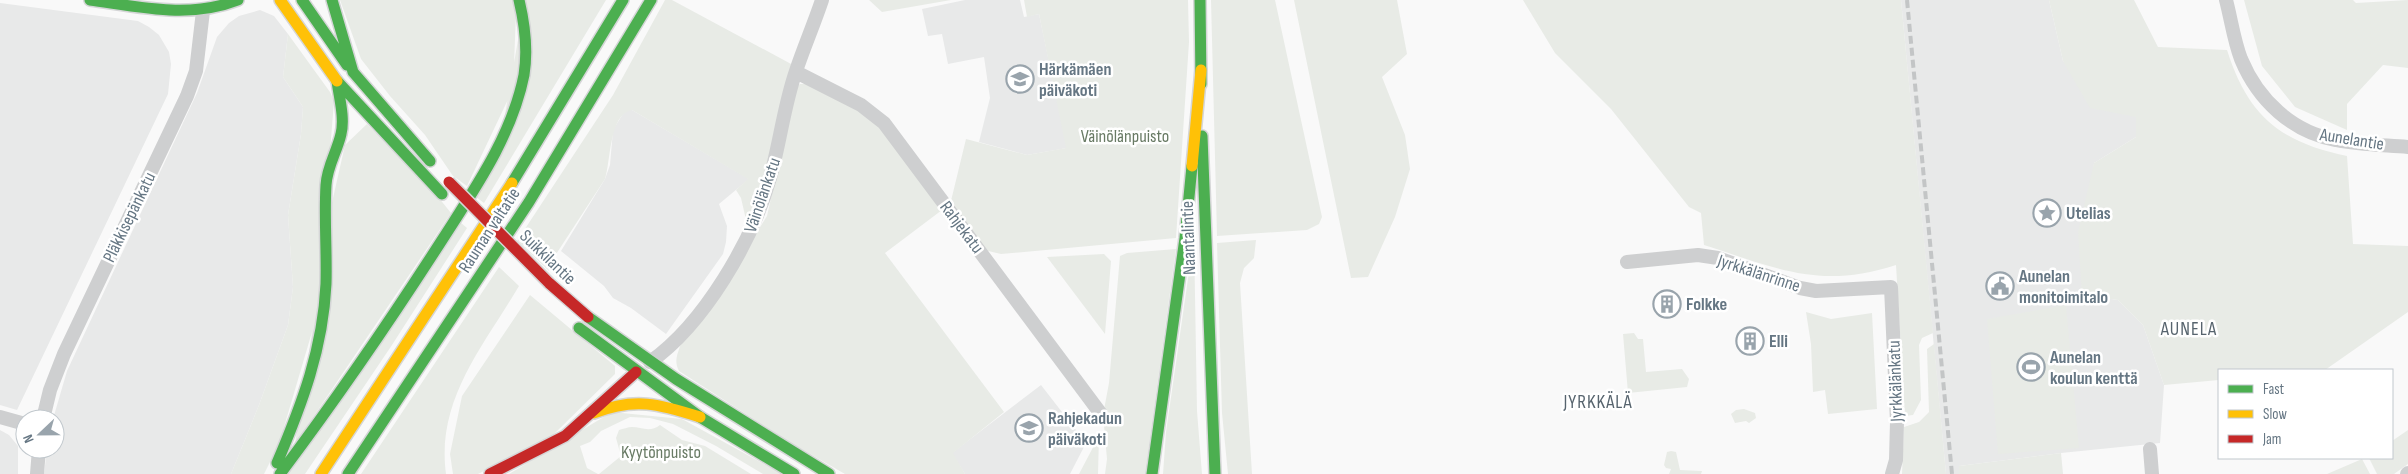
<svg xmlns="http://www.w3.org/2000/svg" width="2408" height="474" font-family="'Sofia Sans Condensed',sans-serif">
<rect width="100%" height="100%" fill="#f9f9f9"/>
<path fill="#e8e9e9" d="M965,0H1020L1024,17L1039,14L1067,148L1027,155L979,142L990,98L984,57L948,64L942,34L928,36L922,9Z
M1901,0H2049L2063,61L2136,117V137L2094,163L2083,295L2118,300L2143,325L2164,385L2160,443L2061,453L1959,466V474H1946Z
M0,3L138,21L149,27L159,35L169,52L171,64L168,94L17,410L0,405Z
M260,10L274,16L288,34L283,77L303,107L301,134L288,215L293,287L288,325L259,405L231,474H44L47,449H55V419H53L67,371L197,93L217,37L229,23L239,16Z
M628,110H632L749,179L719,204L727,226L726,242L723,254L666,334L631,308L613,298L604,286L561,251L605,179L610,165L613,130L624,112Z
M1041,385L1086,443L1070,474H965L952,453Z
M0,430L9,435L18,446V474H0Z"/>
<path fill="#e8ebe6" d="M340,0H512L516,14L513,89L467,186L453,176L425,135L390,96L361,59Z
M525,0H606L484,203L476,197L497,160Z
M665,0H672L793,65L761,195L747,224L741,198L736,190L748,179L632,110C609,114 611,160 605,179L549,265V271L517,241L613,95Z
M869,0H951L882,12Z
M1024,0H1188L1189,42L1176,238L1001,254L984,250L950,205L966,139L1027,155L1066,148L1039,14L1027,17Z
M1211,0H1275L1322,217L1319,224L1307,230L1217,236Z
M1294,0H1397L1407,54L1382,77L1405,135L1410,169L1395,217L1368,277L1351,278Z
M1523,0H1901L1933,333L1922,338L1919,345L1921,400L1913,415L1905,416L1896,265C1819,290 1776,268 1704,245L1701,213L1689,207L1611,109L1555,53Z
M2049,0H2134L2158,47L2227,50C2248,116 2280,142 2347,156L2353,244L2408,246V312L2325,370H2219V380L2164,385L2143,325L2118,300L2082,295L2078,232L2094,163L2136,137V117L2090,108L2063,61Z
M2244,0H2353L2356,3L2408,0V68L2383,65L2347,104V130L2295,107L2262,66Z
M288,34L330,92L334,101L317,315L279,444L264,474H231L259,405L288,325L293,287L288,215L301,134L303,107L283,77Z
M800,84H807L862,111L885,133L942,210L885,253L1004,412L953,453L965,474H845L791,443L679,371C674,361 677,356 680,346L741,258L767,216L796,87Z
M367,124L439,198L451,213L295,444L331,207L345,145Z
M460,222L467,228L392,345L305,474H288Z
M1194,237L1197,411L1202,474H1163L1166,432Z
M1256,240L1254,258L1244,268L1240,283L1252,474H1228L1222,413L1217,243Z
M1176,249L1145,474H1105L1107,459L1103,415L1109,383L1120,256L1127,253Z
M1104,254L1111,261L1105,334L1047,257Z
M499,267L519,286C483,347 436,400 446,474H361Z
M530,295L615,366V374L552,436L478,474H453L450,454L462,396Z
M2066,305L2079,448L1998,454L1987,319Z
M1806,312L1831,319L1872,313L1877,409L1828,414L1825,390L1813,392L1811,344Z
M1634,333L1638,339H1643L1646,372L1682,369L1689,379L1687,387L1628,393L1623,334Z
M1934,344L1946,474H1902L1904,427L1919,422L1929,412L1927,349Z
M1744,409L1755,413L1756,418L1749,423L1746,421L1735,423L1731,414L1736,410Z
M612,412L682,419L782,474H763L716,446L673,424L650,418L630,417L601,431L590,442L580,446L587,468L598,474H509Z
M660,425L682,440L705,446L751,474H599L621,456L616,438L619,430C623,429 628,427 632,427C641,427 650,433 660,425Z
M2408,430V464L2394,474H2377L2369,458H2392V441Z
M1099,436L1098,474H1079Z
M1671,451L1676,452L1680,470L1702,471L1701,474H1669L1671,469L1666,468L1664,465L1667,452Z
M2061,453L2063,474H1959V466Z
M2362,459L2370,474H2327Z"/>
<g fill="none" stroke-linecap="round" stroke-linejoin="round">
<g stroke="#d5d6d7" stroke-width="14">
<path id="fast" d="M90,0C140,7 190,19 238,0
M302,0L347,65
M332,0L353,72
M1200,0L1201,84
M353,72L430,161
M337,81L442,194
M1202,136L1215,474
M512,183L623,0
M588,317L676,379L829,474
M579,328L700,417L794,474
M277,463C302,404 323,349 326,284C327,251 324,218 326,185C327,166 337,152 341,134C345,118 339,97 337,81
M280,474C338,397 392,318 444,237C476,187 512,135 524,75C528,50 525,25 519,0
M348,474L529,202L651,0
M1152,474L1185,238L1192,166"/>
</g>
<g stroke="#d5d6d7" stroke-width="14">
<path id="slow" d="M280,0L337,81
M1192,166L1201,70
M594,413C635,397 659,404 700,417
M321,474L512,183"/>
</g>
<g stroke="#d5d6d7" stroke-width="14">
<path id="jam" d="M490,474L565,436L636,372"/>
</g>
<path stroke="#cecfd0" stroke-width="14" d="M2226,0C2231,19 2234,41 2241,59C2258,100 2292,132 2336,140C2360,145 2384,145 2408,147
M796,72L861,105L884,123L1101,414
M1627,262L1698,255L1718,258L1800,288L1816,291L1891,287L1897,422L1896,460L1892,474
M650,362C704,324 753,240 770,178C780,143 784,105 796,71C804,47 814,24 822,0
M0,417L25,424
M43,419L50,390L64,354L187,96L196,71L203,11
M2150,449L2152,474
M37,474L39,449
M2407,474L2408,473"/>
<use href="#fast" stroke="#4caf50" stroke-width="11"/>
<use href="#slow" stroke="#ffc107" stroke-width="11"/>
<use href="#jam" stroke="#c62828" stroke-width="11"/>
<path stroke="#c3c5c6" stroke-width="4" stroke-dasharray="8 4" stroke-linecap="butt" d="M1907,0L1952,474"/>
<g stroke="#d5d6d7" stroke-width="14" stroke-linecap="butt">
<path id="jam-bridge" d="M449,182L549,283L588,317"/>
</g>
<use href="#jam-bridge" stroke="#c62828" stroke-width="11"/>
</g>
<defs>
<g id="school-ring" transform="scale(1.4375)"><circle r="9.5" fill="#fff" stroke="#99a4ac" stroke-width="1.5"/><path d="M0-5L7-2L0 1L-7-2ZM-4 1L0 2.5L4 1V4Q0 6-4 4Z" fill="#99a4ac"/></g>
<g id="sight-ring" transform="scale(1.4375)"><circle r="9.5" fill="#fff" stroke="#99a4ac" stroke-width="1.5"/><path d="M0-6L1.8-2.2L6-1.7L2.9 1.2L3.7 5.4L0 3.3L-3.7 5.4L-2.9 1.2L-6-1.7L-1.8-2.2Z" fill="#99a4ac"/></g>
<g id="civic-ring" transform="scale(1.4375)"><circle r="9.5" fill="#fff" stroke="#99a4ac" stroke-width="1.5"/><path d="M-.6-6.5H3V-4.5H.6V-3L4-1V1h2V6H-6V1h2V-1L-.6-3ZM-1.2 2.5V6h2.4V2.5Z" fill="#99a4ac"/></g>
<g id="building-ring" transform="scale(1.4375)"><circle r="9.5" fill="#fff" stroke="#99a4ac" stroke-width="1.5"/><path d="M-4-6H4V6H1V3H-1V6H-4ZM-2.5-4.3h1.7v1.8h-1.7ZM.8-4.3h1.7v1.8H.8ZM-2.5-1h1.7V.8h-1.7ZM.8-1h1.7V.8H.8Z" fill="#99a4ac"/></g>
<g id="stadium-ring" transform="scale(1.4375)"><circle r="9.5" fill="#fff" stroke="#99a4ac" stroke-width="1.5"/><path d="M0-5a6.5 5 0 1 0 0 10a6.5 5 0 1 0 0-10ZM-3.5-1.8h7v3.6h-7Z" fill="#99a4ac"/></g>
</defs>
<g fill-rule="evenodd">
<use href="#school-ring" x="1020" y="79"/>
<use href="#sight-ring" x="2047" y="213"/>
<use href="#civic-ring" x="2000" y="286"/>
<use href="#building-ring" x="1667" y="304"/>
<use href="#building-ring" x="1750" y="341"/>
<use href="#stadium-ring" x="2031" y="367"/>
<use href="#school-ring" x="1029" y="428"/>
</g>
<g text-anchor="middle" stroke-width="5" stroke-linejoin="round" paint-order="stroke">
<g font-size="18" font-weight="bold" fill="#657683" stroke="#fff" text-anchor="start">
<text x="1039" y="75">Härkämäen<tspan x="1039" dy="21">päiväkoti</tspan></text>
<text x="2066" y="219">Utelias</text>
<text x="2019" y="282">Aunelan<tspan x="2019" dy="21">monitoimitalo</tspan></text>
<text x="1686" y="310">Folkke</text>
<text x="1769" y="347">Elli</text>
<text x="2050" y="363">Aunelan<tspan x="2050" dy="21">koulun kenttä</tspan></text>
<text x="1048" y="424">Rahjekadun<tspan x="1048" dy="21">päiväkoti</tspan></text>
</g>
<g font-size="18" fill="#687a64" stroke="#fff">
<text x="1125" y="142">Väinölänpuisto</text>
<text x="661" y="458">Kyytönpuisto</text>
</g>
<g font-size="18" fill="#657683" stroke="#fff">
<text transform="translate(2352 139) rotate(9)" y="6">Aunelantie</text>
<text transform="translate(762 195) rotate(-71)" y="6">Väinölänkatu</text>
<text transform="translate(129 217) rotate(-64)" y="6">Pläkkisepänkatu</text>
<text transform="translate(962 227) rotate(53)" y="6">Rahjekatu</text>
<text transform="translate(489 230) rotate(-57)" y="6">Rauman valtatie</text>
<text transform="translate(1188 238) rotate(-92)" y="6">Naantalintie</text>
<text transform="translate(548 257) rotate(44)" y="6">Suikkilantie</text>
<text transform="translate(1759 273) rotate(18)" y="6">Jyrkkälänrinne</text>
<text transform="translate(1895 381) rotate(-92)" y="6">Jyrkkälänkatu</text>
</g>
<g font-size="19" letter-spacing="1" fill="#57646e" stroke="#fff">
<text x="2189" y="335">AUNELA</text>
<text x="1598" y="408">JYRKKÄLÄ</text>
</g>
</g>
<rect x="2218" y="369" width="175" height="90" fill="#ffffff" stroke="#c1c8cd"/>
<rect x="2228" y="385" width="25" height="8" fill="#4caf50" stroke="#c1c8cd"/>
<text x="2263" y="394" font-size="15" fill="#657683">Fast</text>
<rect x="2228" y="410" width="25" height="8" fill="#ffc107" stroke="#c1c8cd"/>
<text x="2263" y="419" font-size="15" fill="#657683">Slow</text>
<rect x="2228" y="435" width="25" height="8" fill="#c62828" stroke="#c1c8cd"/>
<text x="2263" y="444" font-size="15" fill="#657683">Jam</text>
<g transform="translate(40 434) rotate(248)"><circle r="24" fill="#ffffff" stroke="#c1c8cd"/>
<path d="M0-4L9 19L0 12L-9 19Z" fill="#99a4ac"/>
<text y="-8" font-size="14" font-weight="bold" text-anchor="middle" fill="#657683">N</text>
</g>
</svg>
